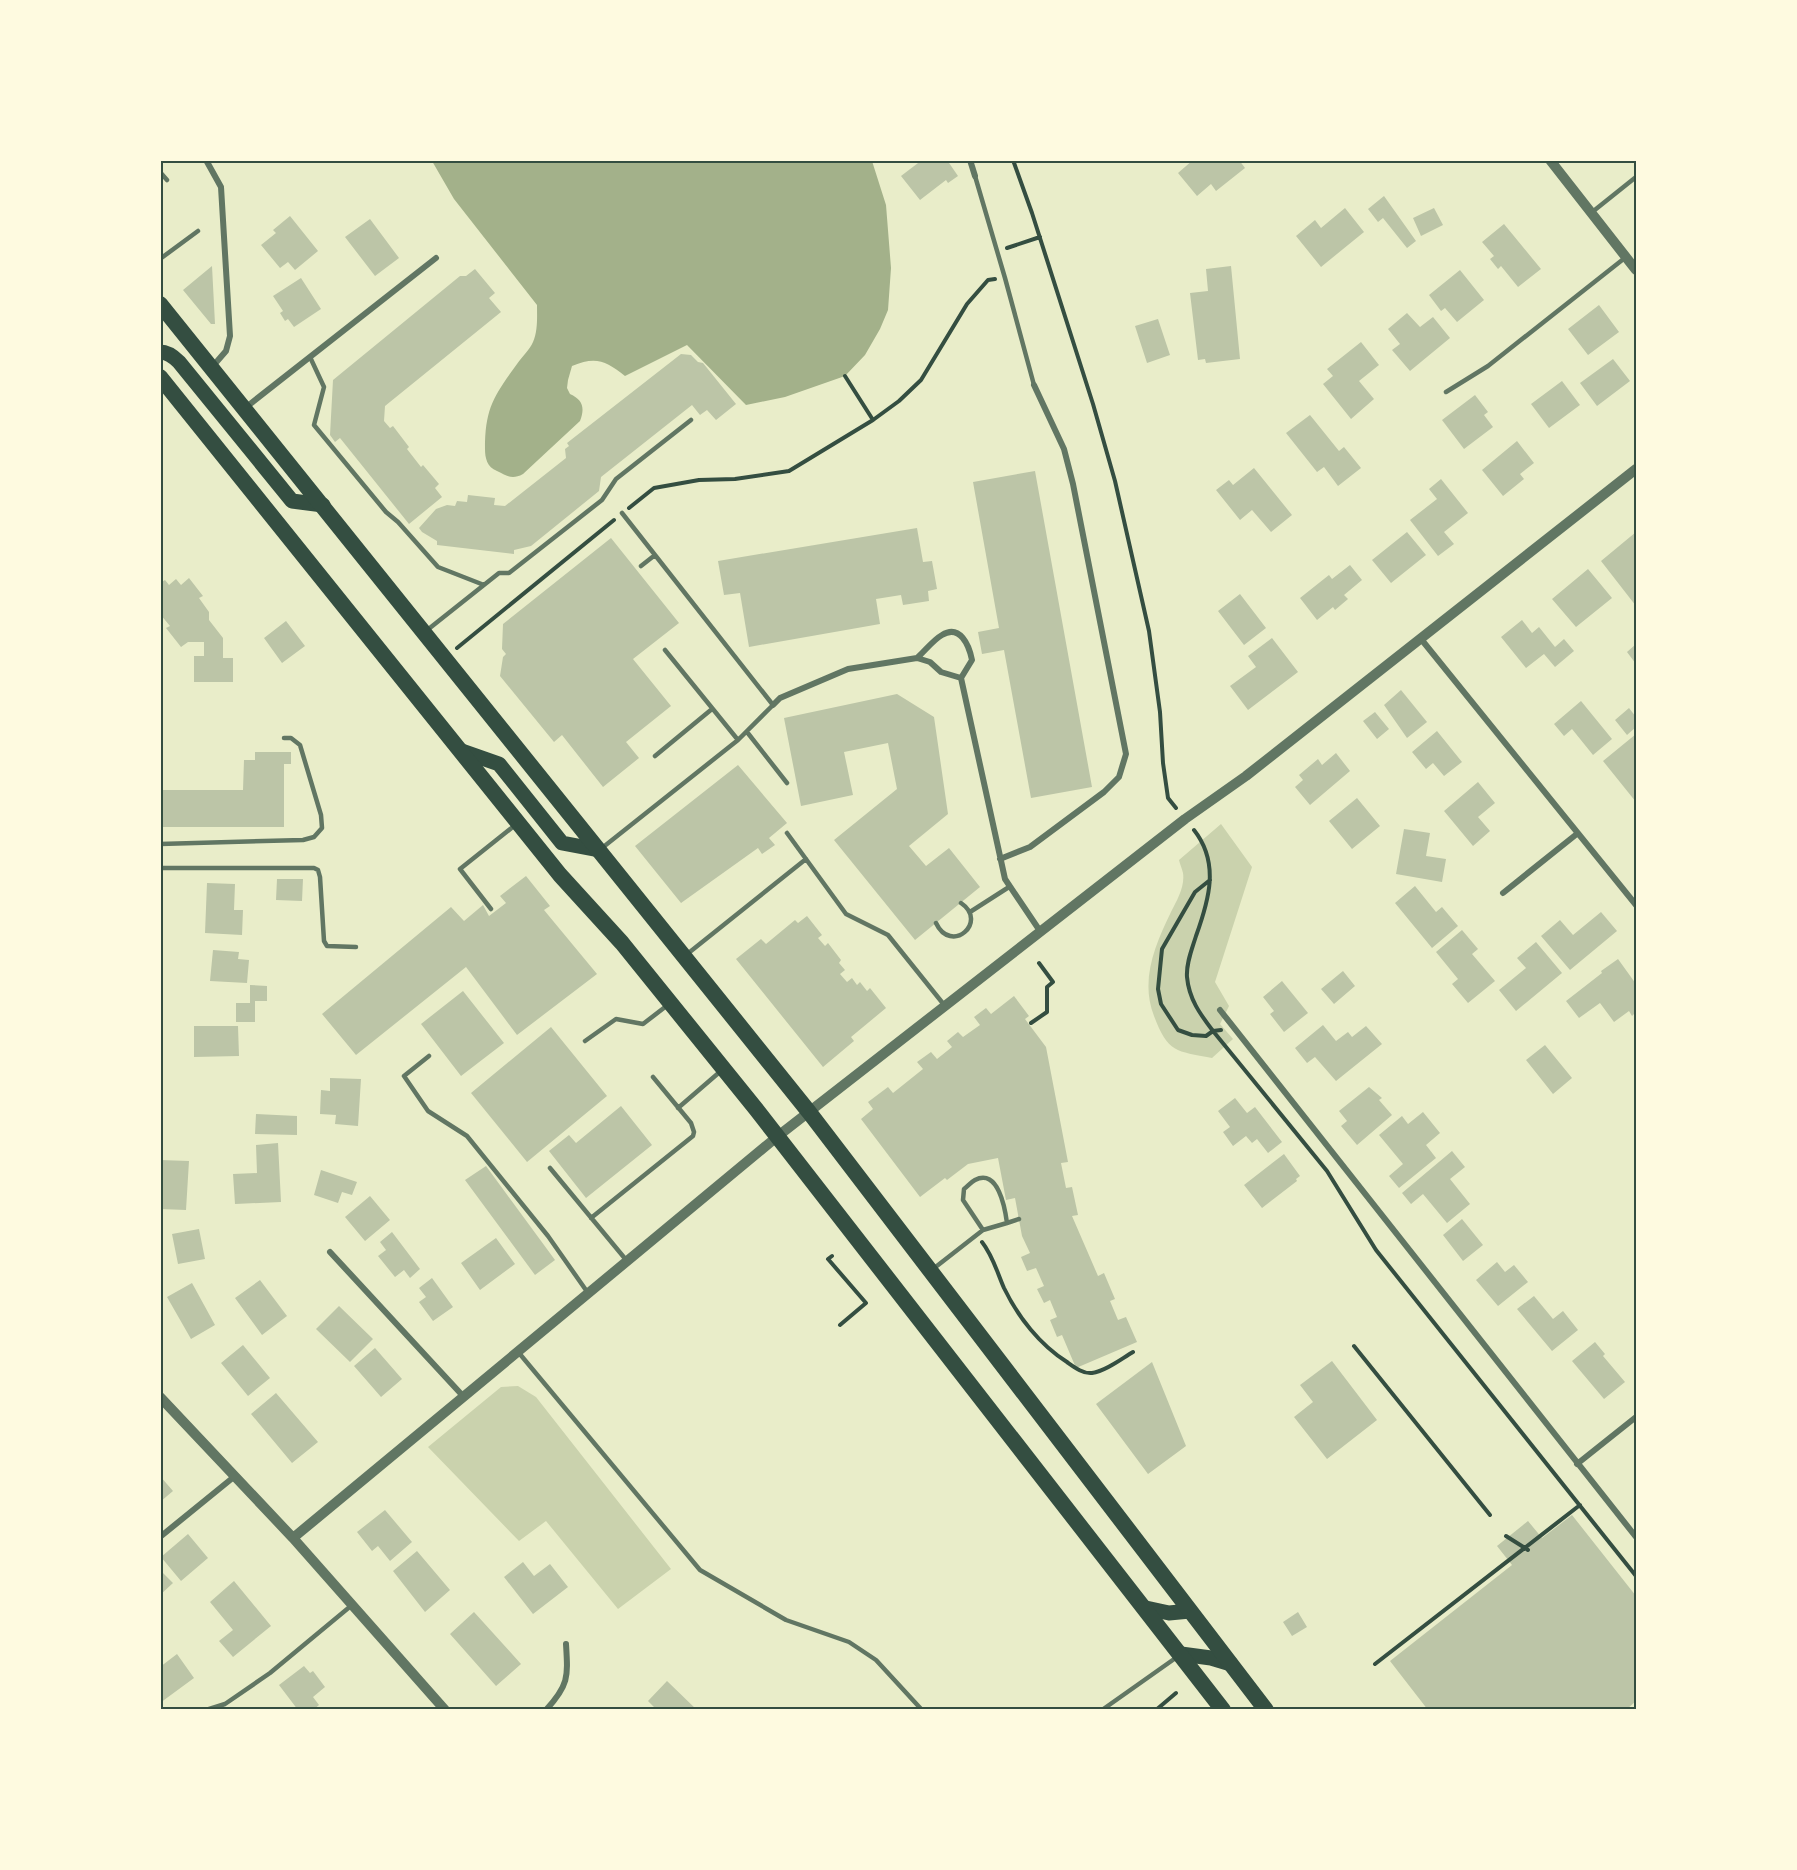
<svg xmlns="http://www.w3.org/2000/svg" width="1797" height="1870" font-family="Rubik,sans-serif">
<rect width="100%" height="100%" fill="#e9edc9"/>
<path fill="#cad2ad" d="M1221,824L1252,867L1215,982L1229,1006L1220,1024L1233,1039L1212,1058C1176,1051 1168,1053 1154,1016C1140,980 1155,945 1171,912C1177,900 1185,887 1183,873C1182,869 1180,864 1179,860Z
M518,1386L536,1397L671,1569L618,1609L546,1521L519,1541L428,1447L501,1387Z"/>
<path fill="#a3b18a" d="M432,161H872L886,205L891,268L888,310L880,329L865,355L845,376L785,397L746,405L687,345L625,376C606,361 596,356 572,366L568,380L567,388L570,394C583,400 585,408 580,421L523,474C512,480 507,476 497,471C487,467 485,458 485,449C485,408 494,396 517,364C522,357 530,349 533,342C538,331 537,316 537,305L454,199Z"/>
<path fill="#bcc5a7" d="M922,160H947L958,176L948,183L946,180L920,200L901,176Z
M1193,160H1239L1245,168L1216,191L1211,184L1197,196L1178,173Z
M1384,196L1416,241L1407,248L1383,218L1378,222L1368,209Z
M1345,208L1364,232L1321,267L1296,236L1315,220L1321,228Z
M1434,208L1443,225L1421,236L1413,218Z
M290,216L318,251L295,270L288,262L280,268L261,245L276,233L273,230Z
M370,219L399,258L375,276L345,237Z
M1504,224L1541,269L1518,287L1501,266L1498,269L1490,259L1494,256L1482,242Z
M212,266L215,324H211L183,290Z
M1231,266L1240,359L1206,363L1205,359L1198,360L1190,293L1208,291L1206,269Z
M475,269L495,293L489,298L501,312L385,406L384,421L390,428L393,426L409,447L407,449L421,467L423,465L439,484L435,488L442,497L409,524L340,438L335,442L330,435L333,380L460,276H466Z
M1460,270L1484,300L1457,322L1445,308L1441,311L1429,295Z
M301,278L321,309L294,327L288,319L285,321L280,313L283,311L273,296Z
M1599,305L1619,332L1588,355L1568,329Z
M1407,313L1420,327L1433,317L1450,338L1410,371L1392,350L1400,344L1388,329Z
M1158,319L1170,355L1147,363L1135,326Z
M1361,342L1379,365L1359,381L1374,399L1351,419L1323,384L1333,376L1327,369Z
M681,354L691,355L698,362L703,363L736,404L716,420L707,410L700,415L692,405L601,477L599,491L531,546L514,550V554L437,545V541L422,532L419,528L436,509L447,505L455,506L457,501L467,502L468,495L495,498L494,505L505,506L566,458L565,449L569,446L567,443Z
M1613,359L1630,381L1597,406L1580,383Z
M1562,381L1580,405L1549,428L1531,404Z
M1475,395L1488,412L1484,415L1493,427L1464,449L1442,420Z
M1310,415L1339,451L1344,447L1361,468L1338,486L1324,467L1317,472L1286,433Z
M1517,441L1534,463L1520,474L1524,479L1503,496L1482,470Z
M1254,468L1292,515L1271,532L1252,510L1240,520L1216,490L1229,480L1233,485Z
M1035,471L1092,787L1031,798L1004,650L982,654L978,632L999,628L973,482Z
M1441,479L1468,513L1444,532L1454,544L1438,556L1410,520L1437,499L1429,489Z
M917,528L923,562L932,561L937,589L928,591L929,601L903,605L901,595L876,599L880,624L749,647L740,593L724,595L718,561Z
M1407,532L1426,555L1391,583L1372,560Z
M1636,532V606L1601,561Z
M611,538L679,623L633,659L671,706L626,742L639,758L603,787L562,735L554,742L500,676L503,657L506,654L502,649L503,624Z
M1350,565L1362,580L1344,595L1348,599L1335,610L1333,607L1317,620L1300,598L1329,575L1332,579Z
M1588,569L1612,598L1576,627L1552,599Z
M189,578L203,596L199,598L209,612V620L223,638V658H233V682H194V656H204V642H188L181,647L166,628L170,626L160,614V583L165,580L169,585L176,579L181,585Z
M1240,594L1266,628L1244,645L1218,611Z
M1522,620L1532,633L1539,627L1555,647L1564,639L1574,651L1555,667L1544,654L1526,668L1501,637Z
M286,621L305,646L282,663L264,638Z
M1272,638L1298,672L1248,710L1230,686L1256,667L1248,656Z
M1636,644V664L1627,652Z
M1401,690L1427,722L1407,738L1384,705Z
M897,694L934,717L948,814L909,846L926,866L949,848L980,887L915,940L834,840L897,789L888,743L844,752L853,795L801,806L784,718Z
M1581,701L1612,739L1593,755L1572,729L1564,736L1554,724Z
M1629,708L1636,717V727L1627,735L1615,720Z
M1375,712L1389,729L1377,739L1363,721Z
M1437,731L1462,762L1444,776L1433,763L1426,769L1412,752Z
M1636,734V759L1635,761L1636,763V802L1603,761Z
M255,752H291V764H284V827H160V790H243L244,760H255Z
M1336,753L1350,771L1310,805L1295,787L1303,780L1299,775L1318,759L1322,765Z
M738,765L787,823L769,838L775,845L762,854L758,848L681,903L635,846Z
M1478,782L1495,803L1478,817L1490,831L1473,846L1444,811Z
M1357,798L1380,826L1352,849L1329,821Z
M1404,829L1430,833L1426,856L1446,859L1442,882L1396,874Z
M526,876L550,906L544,910L597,974L517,1035L466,967L356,1055L322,1014L451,907L464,921L483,905L489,916L506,903L500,896Z
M277,879H303L302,901L276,900Z
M207,883L235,884L234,910H243L242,935L205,933Z
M1415,886L1436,912L1442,907L1458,926L1432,948L1395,903Z
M1601,912L1617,931L1570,970L1541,936L1560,920L1573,935Z
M807,916L822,935L818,938L825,946L828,943L841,960L839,963L845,970L840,974L847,982L852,978L857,985L860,982L867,991L870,988L886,1008L851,1037L854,1041L823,1067L736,959L761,939L766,944L795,920L798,923Z
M1462,930L1478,949L1472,954L1495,981L1468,1003L1452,984L1458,979L1436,952Z
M1536,942L1562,973L1516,1011L1499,990L1526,968L1517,958Z
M213,950L239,952L238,959L249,960L247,983L210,981Z
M1618,959L1636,984V1012L1632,1016L1629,1011L1614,1022L1600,1003L1579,1018L1566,1001L1602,973L1601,971Z
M1343,971L1355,986L1334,1004L1321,989Z
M1282,981L1308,1013L1284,1032L1270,1014L1274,1011L1263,997Z
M250,985L267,986V1001H255V1022H236V1003H250Z
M463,991L504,1043L461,1076L421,1024Z
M1014,996L1029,1016L1025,1019L1046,1047L1068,1162L1061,1163L1066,1188L1072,1187L1078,1215L1072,1216L1098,1276L1104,1273L1115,1299L1110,1301L1118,1320L1126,1317L1137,1342L1076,1368L1062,1335L1057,1337L1050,1320L1057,1317L1050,1300L1044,1303L1037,1289L1044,1286L1036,1268L1027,1271L1021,1257L1030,1253L1022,1236L1015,1198L1006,1200L998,1158L968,1164L947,1180L945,1178L920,1197L861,1119L873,1109L868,1102L888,1087L893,1093L923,1069L917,1062L931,1052L937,1059L952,1047L947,1041L958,1032L963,1037L980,1025L974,1017L986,1008L991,1014Z
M1323,1025L1336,1041L1348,1032L1352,1037L1366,1026L1382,1044L1336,1081L1315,1057L1307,1063L1295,1048Z
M194,1026H238L239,1056L194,1057Z
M551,1027L607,1096L527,1162L471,1093Z
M1545,1045L1572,1078L1553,1094L1526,1060Z
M330,1078L361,1079L358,1126L335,1124L336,1115L320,1114L321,1090L330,1091Z
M1369,1087L1382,1098L1379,1100L1392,1115L1357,1145L1341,1126L1347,1121L1339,1111Z
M1235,1098L1247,1113L1255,1107L1282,1142L1268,1153L1257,1139L1252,1143L1246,1136L1233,1146L1223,1132L1230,1127L1218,1111Z
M621,1106L652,1145L586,1198L549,1151L569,1135L576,1143Z
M1423,1112L1440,1133L1426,1145L1436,1158L1399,1188L1389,1176L1403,1164L1379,1135L1402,1116L1408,1124Z
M256,1114L297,1116V1135L255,1134Z
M278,1143L281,1202L235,1204L233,1174L257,1173L256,1145Z
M1452,1151L1465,1167L1450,1179L1470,1204L1447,1223L1423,1194L1411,1204L1402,1193Z
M1284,1154L1300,1176L1296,1179L1297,1181L1262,1208L1244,1185Z
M160,1160L189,1161L186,1210L160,1209Z
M486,1166L555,1260L535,1275L465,1180Z
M321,1170L357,1182L352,1195L342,1192L338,1203L314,1195Z
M370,1196L390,1220L365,1241L345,1217Z
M1462,1219L1483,1245L1463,1261L1443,1235Z
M199,1229L205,1259L178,1264L172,1234Z
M392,1232L420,1269L410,1278L404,1270L395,1277L378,1256L386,1250L380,1242Z
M496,1238L515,1264L480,1290L461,1263Z
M1497,1262L1505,1272L1514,1265L1528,1282L1498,1306L1476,1280Z
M432,1278L453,1307L433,1321L419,1302L426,1297L419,1288Z
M260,1280L287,1316L262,1335L235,1298Z
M192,1283L215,1325L191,1339L167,1297Z
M1534,1296L1553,1319L1563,1311L1578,1330L1552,1351L1517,1309Z
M339,1306L373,1339L350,1362L316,1329Z
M1595,1342L1605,1354L1603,1356L1625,1382L1604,1399L1572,1361Z
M243,1345L270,1378L248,1396L221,1363Z
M375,1348L402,1379L381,1397L354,1366Z
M1332,1361L1377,1420L1327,1459L1294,1417L1313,1402L1300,1385Z
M1152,1362L1186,1446L1148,1474L1096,1404Z
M276,1393L318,1442L292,1463L251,1414Z
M160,1476L173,1491L160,1502Z
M385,1510L412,1542L390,1561L378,1546L372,1551L357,1532Z
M1572,1515L1636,1596V1701L1626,1710H1428L1390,1661L1512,1565L1497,1546L1528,1521L1542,1538Z
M188,1534L208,1558L181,1581L161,1557Z
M417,1551L450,1590L425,1612L393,1571Z
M523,1562L534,1576L550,1564L568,1587L533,1614L504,1577Z
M160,1570L173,1583L160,1595Z
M234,1581L271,1626L233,1657L219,1641L233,1630L210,1602Z
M474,1612L521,1664L496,1686L450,1634Z
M1298,1612L1307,1627L1292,1636L1283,1622Z
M177,1654L194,1678L160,1703V1667Z
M304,1666L310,1673L313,1671L325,1687L313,1697L319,1705L313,1710H298L279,1685Z
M667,1681L697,1710H657L648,1701Z"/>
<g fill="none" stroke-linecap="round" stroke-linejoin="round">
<path stroke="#344e41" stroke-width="4" d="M1013,160L1032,213L1093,404L1115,481L1149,631L1160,712L1163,763L1168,798L1176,808
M1007,248L1040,237
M845,376L873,420
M629,508L654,488L699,480L735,479L789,471L873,420L899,401L921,380L967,304L988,280L995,279
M457,648L614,520
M1194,830C1220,863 1209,900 1196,936C1192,949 1186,963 1187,977C1189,999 1200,1014 1213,1031L1327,1171L1376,1250L1636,1576
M1210,880L1195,892L1162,949L1158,989L1161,1004L1178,1030L1192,1035L1206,1036L1213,1031L1221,1030
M1031,1023L1047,1012V987L1053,982L1039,963
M982,1242C993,1256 997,1272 1004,1288C1018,1317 1040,1345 1067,1362C1074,1367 1083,1374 1092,1373C1106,1371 1121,1359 1133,1352
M832,1256L828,1259L866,1303L840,1325
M1354,1346L1490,1515
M1506,1536L1528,1550
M1375,1664L1580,1505
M1156,1710L1176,1693"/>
<path stroke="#617663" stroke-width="4.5" d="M160,172L167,180
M975,176L1005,278L1034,385
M1591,213L1636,177
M160,259L198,231
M310,357L324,387L314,425L386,512L398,522L438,567L484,585
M1446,392L1488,366L1626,257
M641,566L655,555
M426,631L499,573H509L602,500L616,479L691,420
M665,650L738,740
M747,732L787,783
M655,756L712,709
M787,833L846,914L888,935L945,1006
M160,844L303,840L314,837L322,828L321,815L300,745L291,738H284
M602,848L738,740L773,705L622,513
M160,868H314L318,870L320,877L324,941L327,946L356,947
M491,909L460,869L514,826
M970,912L1009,887
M936,923C951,955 989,922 961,903
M686,955L806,859
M585,1041L616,1019L643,1024L669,1004
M429,1056L404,1076L428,1111L467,1136L548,1236L588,1293
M678,1108L722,1070
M550,1168L627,1261
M591,1218L693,1136L694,1132L691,1123L653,1077
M1007,1223L1019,1219
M933,1269L983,1230L1007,1223C1005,1208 998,1168 975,1180C971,1182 968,1186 964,1189L963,1200L983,1230
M519,1353L700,1570L786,1620L849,1642L876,1660L922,1710
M206,1710L225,1704L270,1673L352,1605
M1102,1710L1177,1657"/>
<path stroke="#617663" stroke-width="6" d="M206,160L221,187L230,336L226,351L213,366
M970,160L975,176
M245,408L436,258
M1421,639L1636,905
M917,658C925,651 933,640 942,635C960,624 969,645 972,660L961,678L1005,879L1040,931
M773,705L780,698L848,669L917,658L930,662L941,672L961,678
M1000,859L1030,847L1104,792L1119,777L1126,754L1073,484L1064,449L1034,385
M1503,893L1578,833
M1220,1010L1636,1537
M330,1252L463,1396
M1577,1464L1636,1417
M160,1537L235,1476
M546,1710C569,1685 568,1677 566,1644"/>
<path stroke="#617663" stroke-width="10" d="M1550,160L1636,270
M160,1397L293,1538L445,1710
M293,1538L778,1136L1185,819L1246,776L1636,469"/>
<path stroke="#344e41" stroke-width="15" d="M160,352C168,352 174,357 179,362L292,501L323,505
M462,751L499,764L562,843L599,850
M1146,1608L1169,1613L1190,1611
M1181,1654L1211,1658L1231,1664"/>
<path stroke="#344e41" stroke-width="16" d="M160,304L809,1112L1266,1710
M160,377L560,875L622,943L756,1109L1223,1710"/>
</g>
<rect width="1797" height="1870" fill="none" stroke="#fefae0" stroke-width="324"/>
<rect x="162" y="162" width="1473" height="1546" fill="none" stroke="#344e41" stroke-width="2"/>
</svg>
